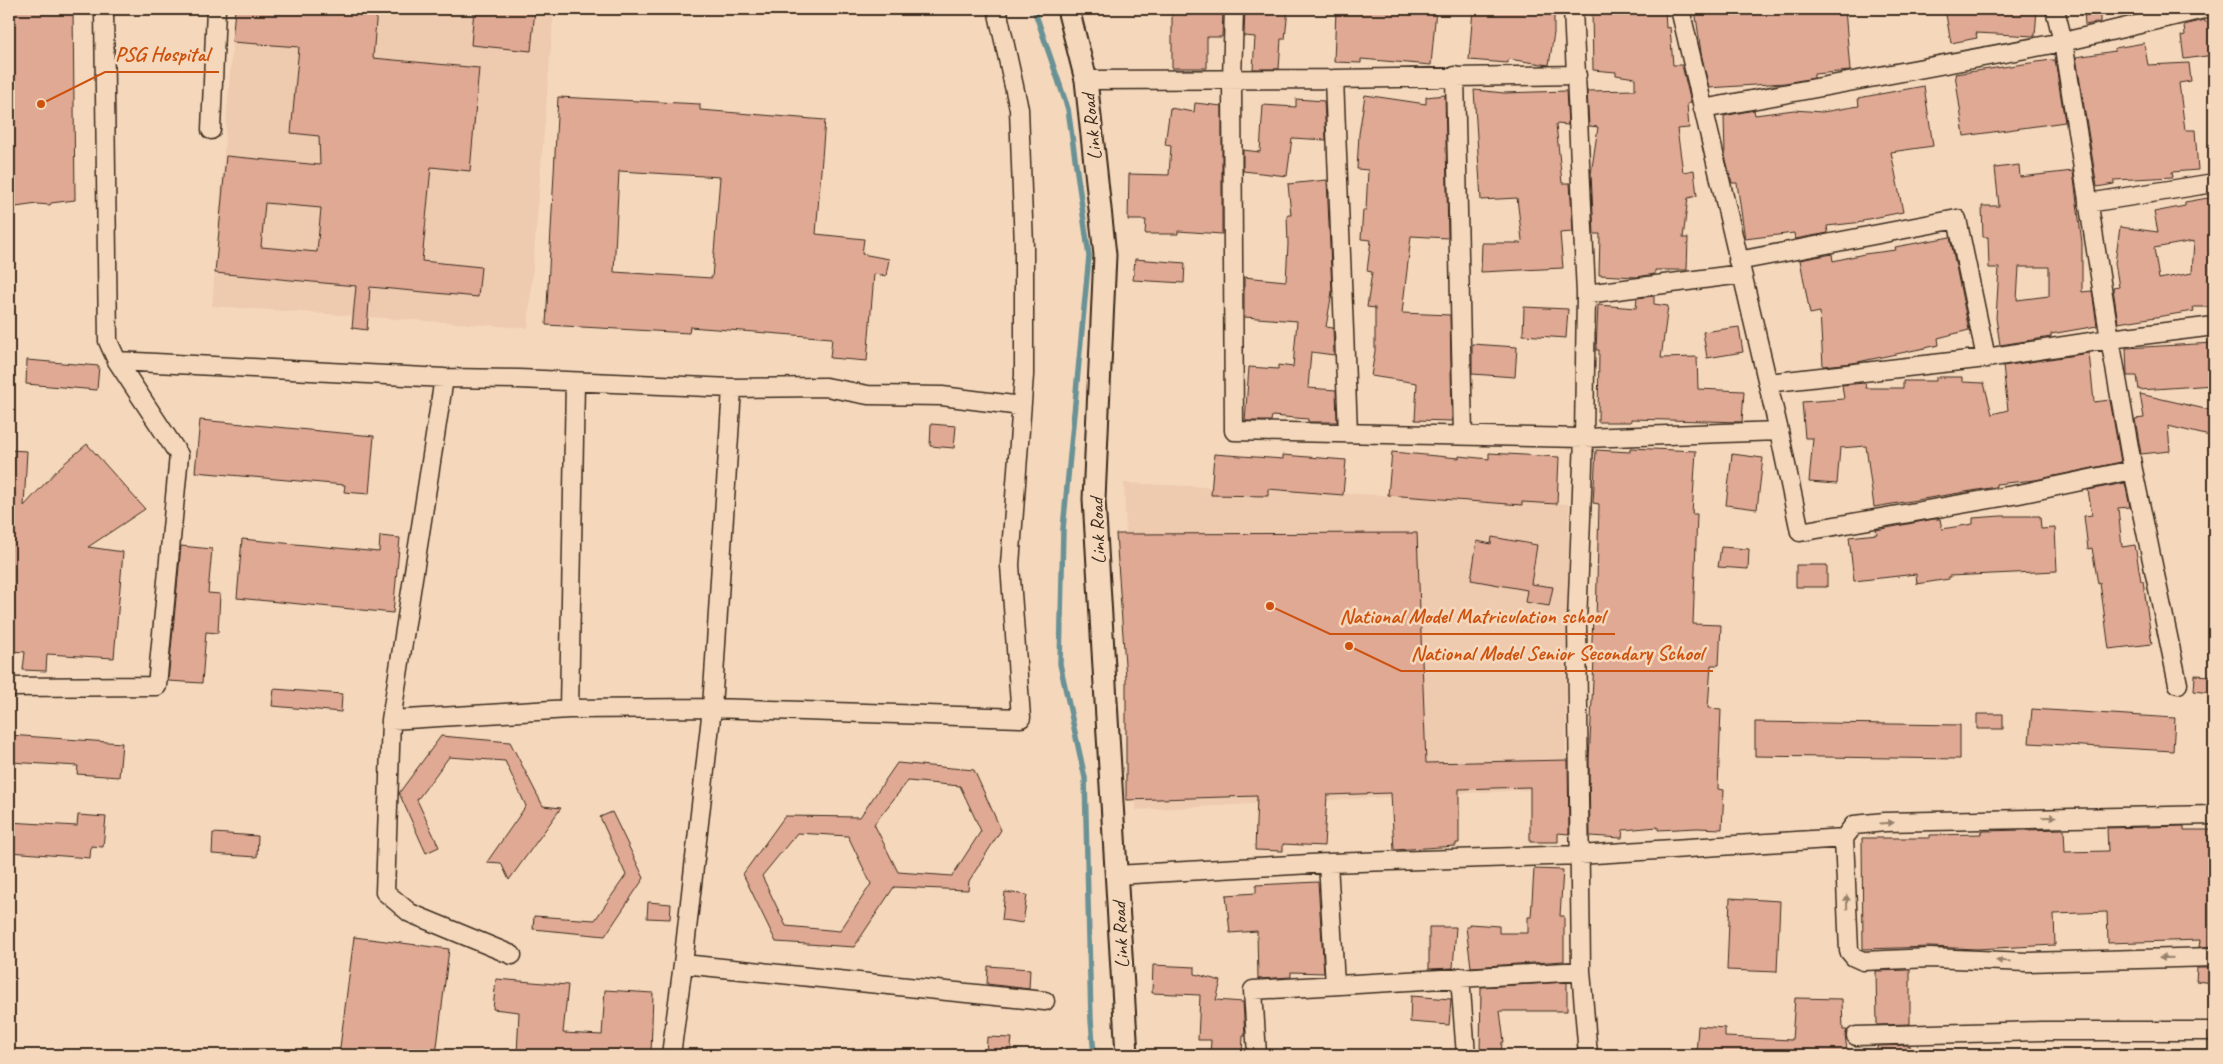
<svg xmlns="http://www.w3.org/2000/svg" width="2223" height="1064" font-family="Caveat,sans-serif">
<rect width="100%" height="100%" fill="#f5d8bb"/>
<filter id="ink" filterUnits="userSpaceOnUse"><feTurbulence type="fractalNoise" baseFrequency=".02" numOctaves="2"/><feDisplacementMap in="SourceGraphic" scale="10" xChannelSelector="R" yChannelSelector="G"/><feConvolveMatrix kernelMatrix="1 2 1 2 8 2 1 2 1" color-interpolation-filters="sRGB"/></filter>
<g filter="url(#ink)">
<path fill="#eecaaf" d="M235,9H554L528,328L212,306Z
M1124,483L1569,504L1565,788L1136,810Z"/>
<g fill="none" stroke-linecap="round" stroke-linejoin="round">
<path stroke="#6a9296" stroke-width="5.5" d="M1034,9L1068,109L1089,256L1063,529L1060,664L1085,778L1091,1020L1094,1055"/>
</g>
<path fill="#dfa994" stroke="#3b2a1e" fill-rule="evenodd" d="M9,9H73L75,200L51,203L50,205L37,204L9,208Z
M235,9H377L373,58L479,68L470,171L431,167L422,261L481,267L478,297L370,287L367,330L352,328L356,286L215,273L226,156L320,165L319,136L291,133L299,47L232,42ZM265,203L321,208L317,252L261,247Z
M474,9H535L531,51L471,45Z
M1172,9H1223L1222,37H1207V68H1172Z
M1245,9H1288L1285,39H1281L1279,69H1253L1255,37L1244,36Z
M1336,9H1436L1431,65L1361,59V63L1334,62Z
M1473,9H1554V33L1549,65L1508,59V63L1469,60Z
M1592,9H1665L1666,28L1670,27L1673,65H1682L1691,103L1687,104L1689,128L1677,129L1683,172L1694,170L1697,196L1688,198L1683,238H1688L1687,270H1655V274L1637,277L1599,275L1600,234H1594L1591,174L1598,127L1589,126L1587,91L1635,90V78L1616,75V72L1593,70Z
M1695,9H1845L1850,71L1814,74V78L1785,83L1709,88L1701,53Z
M1945,9H2037L2035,36L1976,33L1977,38L1951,43Z
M2084,9H2100V22L2085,25Z
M2205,20V22L2214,20V55L2184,59L2181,36L2185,35L2184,25Z
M2144,43L2148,65L2189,63L2191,81L2179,83L2185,130H2195L2198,170L2172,172L2173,177L2114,180V184L2097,187L2076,57L2115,51V48Z
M2051,60H2055L2065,122L1964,136L1955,74Z
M1924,86L1933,146L1891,152L1903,212L1863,220V222L1827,226L1828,233L1795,239L1794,233L1745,239L1737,183H1732L1725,156L1724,116L1754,110L1755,115L1794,110L1822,112L1859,106L1858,98Z
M1474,90L1504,93L1566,91L1568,125L1556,124L1562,183H1570L1573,232L1560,233L1563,268L1481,272L1482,243H1521L1522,240L1517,198L1481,200Z
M1365,95L1426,104V97L1445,95L1448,238L1411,236L1402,313L1450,315L1452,421L1415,420L1417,383L1371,376L1375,351V308L1367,307L1372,272L1367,271L1371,240L1361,239L1363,210H1366L1368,170L1357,169L1359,134Z
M558,97L700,104V110L825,120L816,234L864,239L862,254L889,259L886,276L874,274L867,361L830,358L832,338L690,327L689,333L546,325ZM619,171L720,177L712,278L614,272Z
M1296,99L1324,101L1326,140L1292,138L1287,176L1243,171V150L1260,152L1263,105L1296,107Z
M1195,103L1222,106V234L1178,231V234H1145L1146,220H1128L1129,174L1169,175L1171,146L1165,145L1170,108L1194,112Z
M2019,165L2020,177L2073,171L2082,243V292L2092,291L2097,326L2051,334V337L2000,345L1996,318L1999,268H1989L1988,237H1983L1982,206H1999L1995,168ZM2019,267H2049V296L2017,300Z
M1327,180L1332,292L1326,327L1333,328L1334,355L1311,352L1308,388L1336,390L1337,422H1308V419L1272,416L1271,421H1245L1249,367L1278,369V365L1293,367L1297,321L1244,317V277L1286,281L1288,244L1287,215H1291L1288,184Z
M2208,198L2214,232V307H2193L2194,311L2118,323L2113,288L2119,287L2115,263L2120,227L2158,232L2154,212L2185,206V202ZM2194,241L2192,273L2159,279L2154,248Z
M1950,237L1969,330L1938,338L1939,345L1853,363L1823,366L1820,312L1810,314L1800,260L1832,254L1833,261L1864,254L1896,250L1895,247Z
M1135,259L1185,263L1184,283L1133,280Z
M1654,296V304L1668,306L1661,358L1697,357L1698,389L1744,391L1742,422L1631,419V422H1598L1599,350H1596L1598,305L1636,308L1637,298Z
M1524,307L1568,309L1566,338L1523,335Z
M1739,327L1743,352L1707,358L1703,332Z
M2214,343V385L2139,390L2137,376H2127L2126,348Z
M1472,344L1517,347L1515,377L1472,374Z
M2089,353L2094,402L2110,400L2121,462L2035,480L1996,484V487L1874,507L1866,446L1840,448L1837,484L1809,482L1813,438H1805L1802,402L1844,399L1842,385L1865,383L1866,388H1903V381H1936V377H1962V382L1984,383L1992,414L2008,410L2003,366Z
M27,360L99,366L97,390L26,384Z
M2140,394L2214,411V437L2168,426L2170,451L2141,454L2135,419L2144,418Z
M200,420L374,436L369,494L344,492L345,485L195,472Z
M931,424L956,426L954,448L930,446Z
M87,444L145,509L88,547L123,552L114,658L47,654L46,671L23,670L25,652L9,651V450L27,451L24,506L60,467Z
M1630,448L1696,451L1692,514H1697L1693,624L1721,625L1719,665H1711L1708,708L1721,709L1718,789L1724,790L1722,829L1697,828L1658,830V827L1623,830L1622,838L1590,836L1589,760L1594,660H1591L1593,619L1596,620L1599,504L1593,503L1596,450L1630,452Z
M1392,452L1459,458V456L1489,459V453L1559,457L1557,504L1522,502V505L1388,495Z
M1214,454L1283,459V455L1346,460L1343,495L1268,489V496L1211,495Z
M1732,454L1763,458L1757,509L1726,505Z
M2125,483L2130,507L2118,508L2122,547L2135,545L2141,581H2143L2152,644L2109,649L2100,583L2098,584L2092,548L2088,549L2084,516L2092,515L2088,490Z
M2001,516H2040L2041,529L2055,528L2057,571L1949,576V579L1917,584L1916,574L1854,581L1849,537L1877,534L1876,530L1934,519H1940L1942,529L1973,524V518Z
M1417,533L1426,763L1568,760L1569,834L1558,833V842H1530V787L1459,789V843H1456V846L1394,850L1391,793L1327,795L1324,846L1283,844V851L1255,850L1257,796L1126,800V679L1116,534Z
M380,536L400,538L393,613L237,598L242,539L379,552Z
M1492,537L1537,545L1531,584L1553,587L1549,606L1525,602L1527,590L1471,580L1477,541L1491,544Z
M181,546L212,549L208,593L220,594L218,633L206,632L202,683L168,681Z
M1721,547L1749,549L1748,569L1718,567Z
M1796,565H1827V587H1796Z
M2195,675L2212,676L2210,693L2194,691Z
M274,689L342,694L341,712L272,706Z
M2032,709L2175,718L2173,751L2029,743Z
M1977,714H2003V729H1977Z
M1755,722L1960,725V759L1755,756Z
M9,735L122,743L119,777L77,774L78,766L9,762Z
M441,736L510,742L543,806L561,808L509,880L501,863L487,862L526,806L505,761L449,757L417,800L439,847L426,853L399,793Z
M897,763L974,770L1001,830L969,881L968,890L894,887L854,947L776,942L743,874L785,816L860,817ZM908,781L960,786L981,831L952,876L898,872L874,824ZM797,833L848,836L871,884L840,931L786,926L762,876Z
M612,812L644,878L605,936L533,929L534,916L595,920L626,875L600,817Z
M78,815L106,817L103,847L91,846L90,858L9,852V822L77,826Z
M2184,826V830H2214V946L2199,947L2200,940L2108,943L2107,912L2054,914L2055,945L1977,949L1930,947L1863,949L1862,838H1930V835L1981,834V832L1984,831L2064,829L2065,852L2108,851L2107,828Z
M213,833L258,836L257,857L212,854Z
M1534,869L1563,870L1560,916H1564V961L1471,967L1466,927H1469V924L1499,926V933H1528V917H1531Z
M1318,882L1324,973L1291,972V977L1258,979L1257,931L1230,933L1226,895L1256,893V885Z
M1005,892L1027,895L1023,923L1002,920Z
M1730,898L1780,901L1777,972L1727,970Z
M648,902L671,904L670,919L647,918Z
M1429,927H1456L1453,968L1429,969Z
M354,937L449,949L436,1055H339Z
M1153,965L1195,967V974L1221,981L1216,1000L1243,1002L1245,1036H1243L1242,1055H1210L1211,1040H1198L1200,995L1152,993Z
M988,966L1030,969L1029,989L987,984Z
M2197,968H2214V983L2196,981Z
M1910,970V1024L1877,1025L1876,971Z
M496,979L568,985L563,1033L602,1035L605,990L653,993L651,1055H517L519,1012L493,1009Z
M1567,982V1011H1500L1504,1042H1502L1501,1055H1480L1481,987Z
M1411,996L1451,999L1449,1025L1410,1022Z
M1795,998L1842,999L1843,1030H1847L1845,1036L1848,1055H1696L1698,1026L1725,1028V1037L1792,1040Z
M987,1037L1012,1038L1010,1055H986Z
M1910,1045V1055H1877V1046Z"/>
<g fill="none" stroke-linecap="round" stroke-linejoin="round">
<g stroke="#3b2a1e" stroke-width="21">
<path id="minor" d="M1234,9L1232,80L1234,431L1584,438L1779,431
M1573,9L1586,294L1584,438L1577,623L1581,971L1588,1055
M1680,9L1779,431L1800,532L2019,494L2133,470
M2055,9L2063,42L2110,339L2214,326
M1455,76L1463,435
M1334,79L1348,432
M1086,80L1334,79L1577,75
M1703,109L2063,42L2204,9
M211,130L216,9
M2088,203L2214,183
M1738,261L1957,219L1986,358L2110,339L2133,470L2178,684
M1586,294L1742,274
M117,361L444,378L391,720L569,709L712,708L1021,718L1010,565L1024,375V247L1019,109L997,9
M444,378L519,379L732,388L826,387L868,395L942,396L1021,406
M1768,383L1986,358
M732,388L712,708L683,964L1045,1001
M9,687L157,686L179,455L117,361L108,341L104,9
M569,709L575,382
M391,720L385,892L410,913L512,955
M2214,815L1885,822L1854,825L1844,838L1849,951L1854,957L1863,961L1930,958L2027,962L2214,957
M1328,863L1335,985
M1116,875L1328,863L1579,855L1844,838
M1460,977L1466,1055
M1856,1036L2041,1031H2214
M671,1055L683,964
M1257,1055L1253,990L1581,971"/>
</g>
<g stroke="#3b2a1e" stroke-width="25">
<path id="tertiary" d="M1068,9L1086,80L1105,255L1094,499L1127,1055"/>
</g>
<use href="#minor" stroke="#f5d8bb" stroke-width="18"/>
<use href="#tertiary" stroke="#f5d8bb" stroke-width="21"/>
</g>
<defs><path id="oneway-solid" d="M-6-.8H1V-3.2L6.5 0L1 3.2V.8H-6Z" transform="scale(1.25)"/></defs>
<g fill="#98816c">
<use href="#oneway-solid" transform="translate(2049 817) rotate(-2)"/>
<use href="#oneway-solid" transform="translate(1887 823) rotate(-3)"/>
<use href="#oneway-solid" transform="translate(1847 902) rotate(-92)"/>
<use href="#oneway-solid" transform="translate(2166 958) rotate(178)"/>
<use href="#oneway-solid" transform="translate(2003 961) rotate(-177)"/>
</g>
</g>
<g text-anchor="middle" stroke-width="5" stroke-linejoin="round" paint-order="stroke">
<g font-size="20" fill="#3b2a1e" stroke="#f5d8bb">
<text transform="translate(1091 127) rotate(-96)" y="7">Link Road</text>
<text transform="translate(1097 531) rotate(-92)" y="7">Link Road</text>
<text transform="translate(1120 935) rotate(-93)" y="7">Link Road</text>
</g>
</g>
<path fill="none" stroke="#ce520f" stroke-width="2" d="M41 104L105 72H219M1270 606L1330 634H1615M1349 646L1401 671H1713"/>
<g fill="#ce520f" stroke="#f5d8bb" stroke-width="2">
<circle cx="41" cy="104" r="5"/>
<circle cx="1270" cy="606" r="5"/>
<circle cx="1349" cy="646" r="5"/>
</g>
<g font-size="21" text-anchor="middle" font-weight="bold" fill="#ce520f" stroke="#f5d8bb" stroke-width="5" stroke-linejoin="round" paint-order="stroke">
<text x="162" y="61">PSG Hospital</text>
<text x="1472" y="623">National Model Matriculation school</text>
<text x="1557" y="660">National Model Senior Secondary School</text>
</g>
<rect width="2223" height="1064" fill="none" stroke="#f5d8bb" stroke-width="30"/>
<rect x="15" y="15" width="2193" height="1034" fill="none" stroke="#3b2a1e" stroke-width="2" filter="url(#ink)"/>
</svg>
